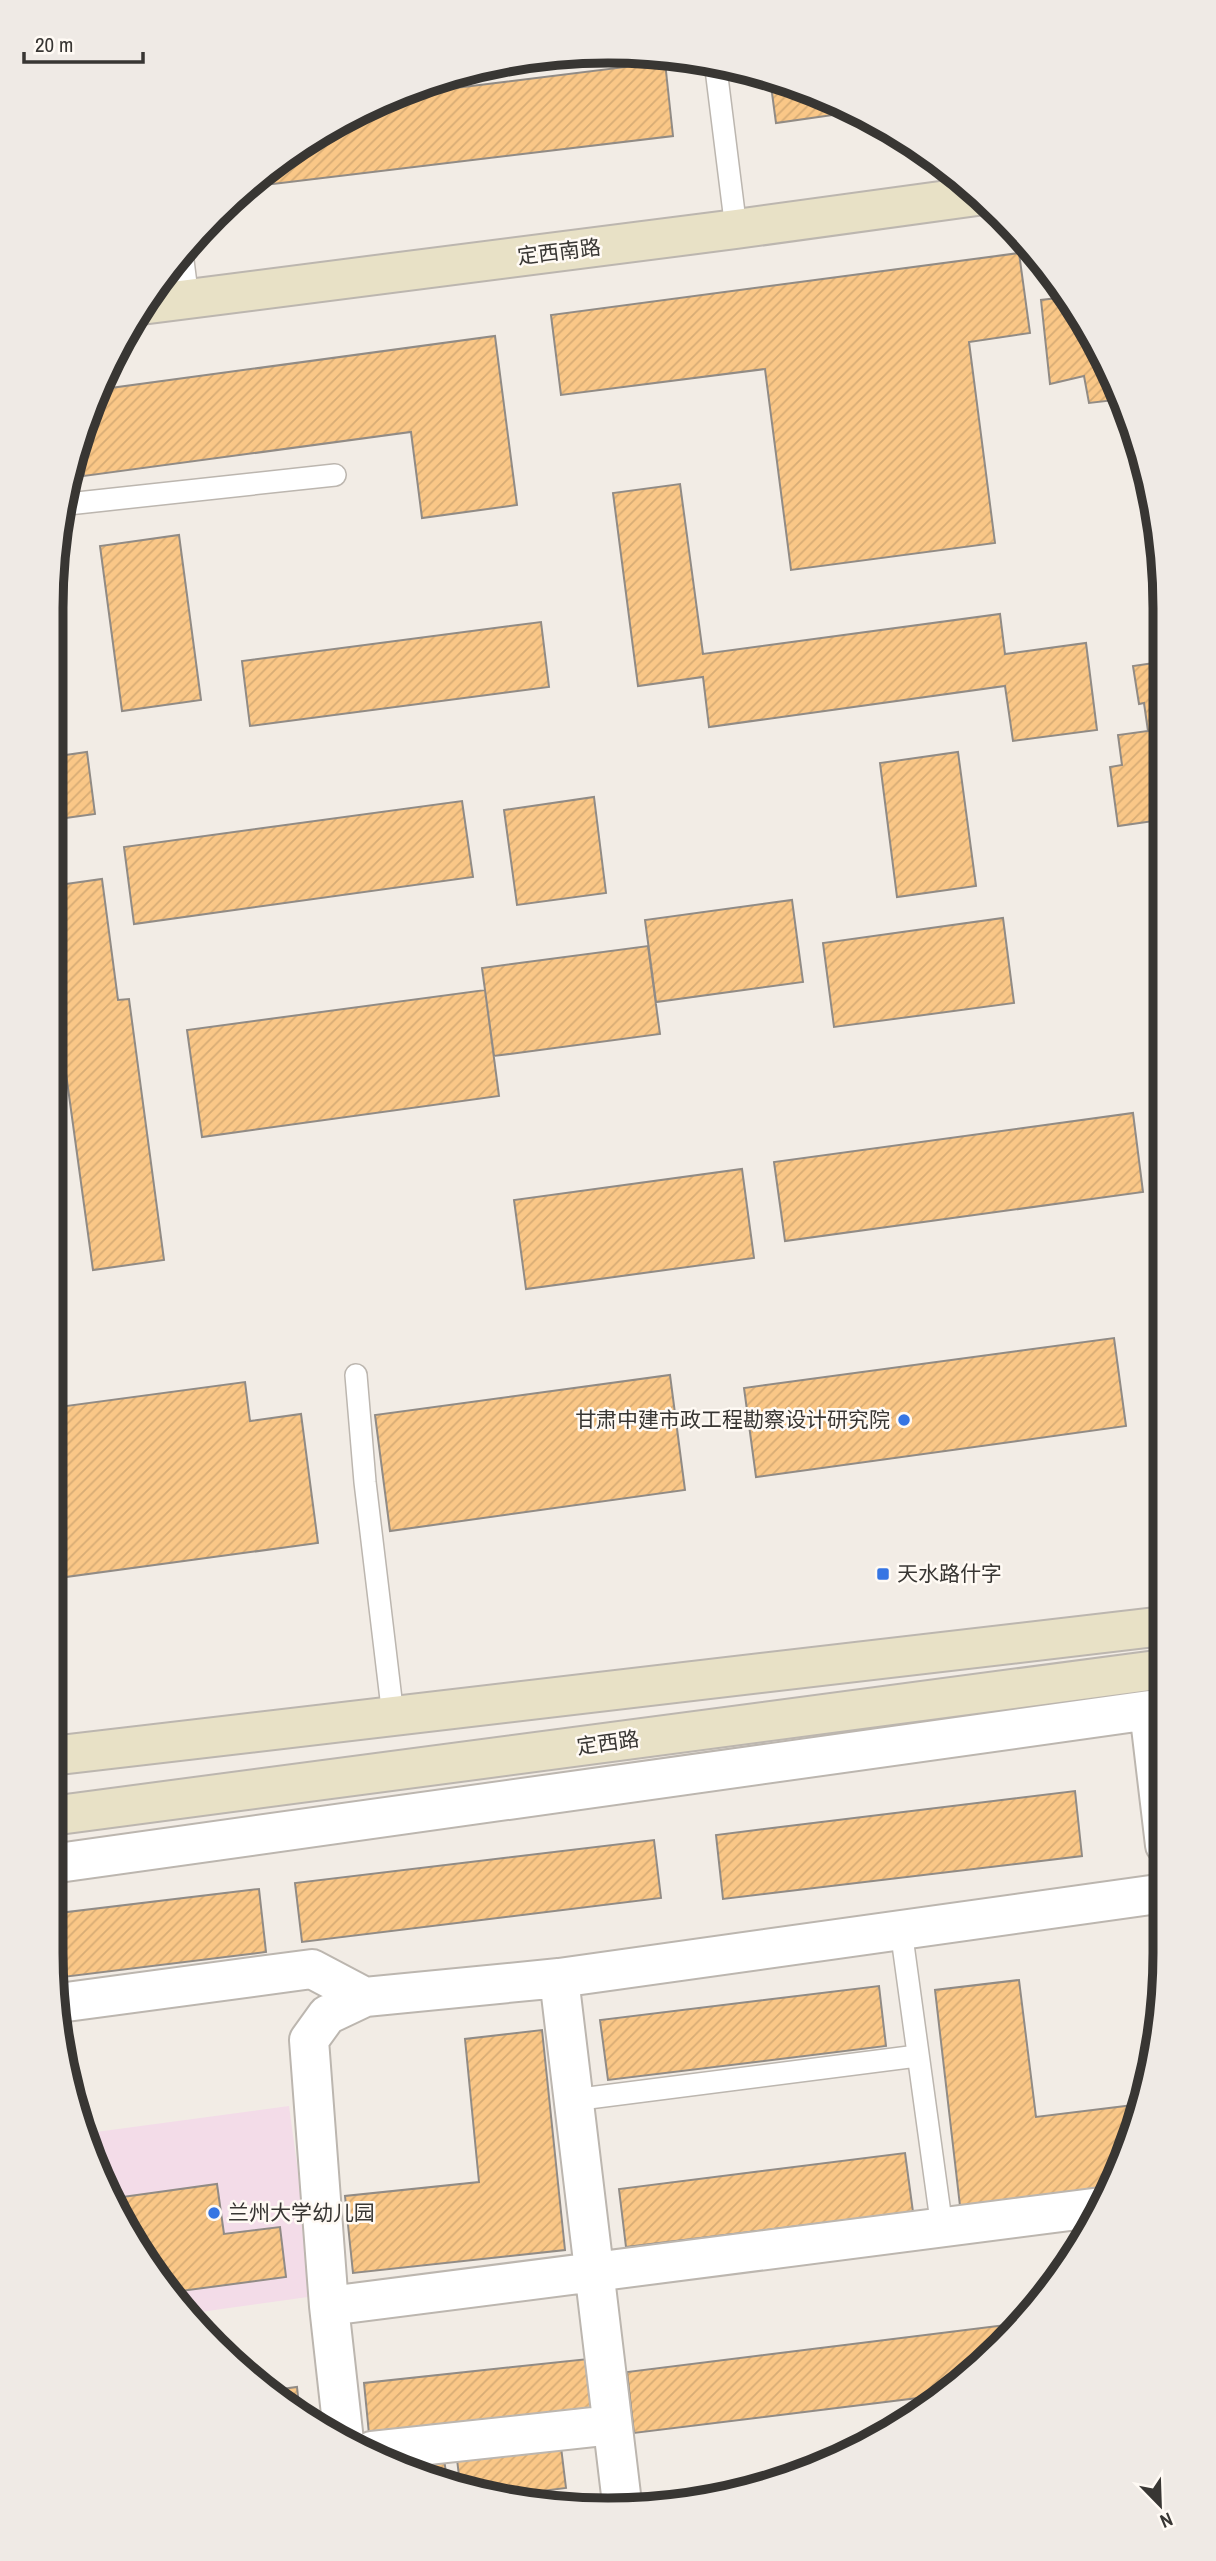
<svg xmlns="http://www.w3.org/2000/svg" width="1216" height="2561" font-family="'Archivo Narrow','Noto Sans SC',sans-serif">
<defs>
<pattern id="building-hatch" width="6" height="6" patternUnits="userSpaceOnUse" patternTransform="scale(1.75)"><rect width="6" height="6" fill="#fac787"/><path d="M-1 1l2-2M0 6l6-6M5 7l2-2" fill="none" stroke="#d7ac75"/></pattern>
</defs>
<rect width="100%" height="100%" fill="#f2ece5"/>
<path fill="#f3dce8" d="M289,2106L315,2296L186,2314L166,2293L81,2134Z"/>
<path fill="url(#building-hatch)" stroke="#918b85" stroke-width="2" d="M665,62L673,136L247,187L299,144L390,96Z
M770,78L822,93L854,112L776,123Z
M1019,253L1030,333L969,342L995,543L791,570L765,369L561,395L551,315Z
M1066,297L1123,394L1124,399L1089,403L1084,376L1050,384L1041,300Z
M495,336L517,505L422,518L411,432L84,476L79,440L96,390Z
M680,484L703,654L1000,614L1005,654L1086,643L1097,730L1013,741L1005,686L709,727L703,677L638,686L613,493Z
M179,535L201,700L122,711L100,546Z
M541,622L549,687L250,726L242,661Z
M1161,662V820L1118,826L1110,767L1122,765L1118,735L1148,731L1144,703L1139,704L1133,666Z
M87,752L95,814L51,820V757Z
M958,752L976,886L897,897L880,763Z
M594,797L606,893L517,905L504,810Z
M462,801L473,877L134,924L124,847Z
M102,879L118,1000L129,999L164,1260L93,1270L57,1008H64L51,907V886Z
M792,900L803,982L656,1002L645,920Z
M1003,918L1014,1003L834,1027L823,943Z
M648,946L660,1034L494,1056L482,968Z
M485,990L499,1096L202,1137L187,1030Z
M1133,1113L1143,1192L785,1241L774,1162Z
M742,1169L754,1258L526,1289L514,1200Z
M1114,1338L1126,1426L756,1477L744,1388Z
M670,1375L685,1490L390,1531L375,1415Z
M245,1382L250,1421L301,1414L318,1543L51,1579V1408Z
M1075,1791L1082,1856L723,1899L716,1835Z
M654,1840L661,1898L302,1942L295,1883Z
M259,1889L266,1952L55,1978L51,1953V1914Z
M1019,1980L1036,2117L1142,2104L1123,2167L1112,2187L960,2206L935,1990Z
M879,1986L886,2046L608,2080L600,2020Z
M542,2030L565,2250L353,2273L345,2196L479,2182L465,2039Z
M905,2153L913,2212L626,2247L619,2189Z
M217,2184L224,2234L280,2227L286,2277L166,2293L115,2198Z
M1022,2323L1002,2347L934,2396L634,2433L627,2372Z
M588,2359L593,2410L369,2434L364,2383Z
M297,2387L300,2415L267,2391Z
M561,2447L566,2488L493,2497L460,2485L457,2459Z
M444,2459L447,2480L404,2464Z"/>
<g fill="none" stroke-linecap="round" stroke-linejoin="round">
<g stroke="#bcb6af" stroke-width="24">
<path id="lane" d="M715,61L736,229
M182,253L188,299
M66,484L68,504L335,475
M356,1375L365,1482L393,1716
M901,1930L942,2228
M573,2100L917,2056"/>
</g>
<g stroke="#bcb6af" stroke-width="42">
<path id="street" d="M1149,1710L1165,1845
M51,1864L1164,1708
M559,1978L622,2503
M59,2003L312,1969L365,1997
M329,2306L1101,2207
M344,2441L329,2306L309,2040L327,2015L365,1997L559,1978L1165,1893
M372,2451L612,2425"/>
</g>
<g stroke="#bcb6af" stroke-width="42">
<path id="secondary" d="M141,305L736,229L977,196
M51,1756L1164,1626
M51,1816L1164,1669"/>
</g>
<use href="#lane" stroke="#fff" stroke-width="21"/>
<use href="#street" stroke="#fff" stroke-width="38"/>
<use href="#secondary" stroke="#e8e1c6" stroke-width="38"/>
</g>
<g fill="#3675e3" stroke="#fffaf4" stroke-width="2.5">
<circle cx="904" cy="1420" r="7"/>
<rect x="876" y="1567" width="14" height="14" rx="3.5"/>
<circle cx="214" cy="2213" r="7"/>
</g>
<g text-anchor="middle" stroke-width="5" stroke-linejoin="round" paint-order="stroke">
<g font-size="21" fill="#383633" stroke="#fffaf4">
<text transform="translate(559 252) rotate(-7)" y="7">定西南路</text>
<text transform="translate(608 1743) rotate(-8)" y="7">定西路</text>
</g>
<g font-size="21" fill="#383633" stroke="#fffaf4" text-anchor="start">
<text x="890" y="1427" text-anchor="end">甘肃中建市政工程勘察设计研究院</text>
<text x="897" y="1581">天水路什字</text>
<text x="228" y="2220">兰州大学幼儿园</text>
</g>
</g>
<path d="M0 0H1216V2561H0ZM608 63H608A545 545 0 0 1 1153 608V1953A545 545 0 0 1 608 2498H608A545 545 0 0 1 63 1953V608A545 545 0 0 1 608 63Z" fill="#efeae5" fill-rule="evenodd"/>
<path fill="none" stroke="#383633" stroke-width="9" d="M608 63H608A545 545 0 0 1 1153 608V1953A545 545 0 0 1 608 2498H608A545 545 0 0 1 63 1953V608A545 545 0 0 1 608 63Z"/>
<g transform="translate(1160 2505) rotate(157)" stroke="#fffaf4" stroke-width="5" paint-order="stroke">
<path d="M0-5L12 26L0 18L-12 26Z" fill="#383633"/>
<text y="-10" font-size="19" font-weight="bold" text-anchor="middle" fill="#383633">N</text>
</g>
<path d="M24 52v10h119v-10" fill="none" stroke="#383633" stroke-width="3.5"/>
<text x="35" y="52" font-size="21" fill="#383633" stroke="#fffaf4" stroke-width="5" paint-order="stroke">20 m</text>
</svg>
